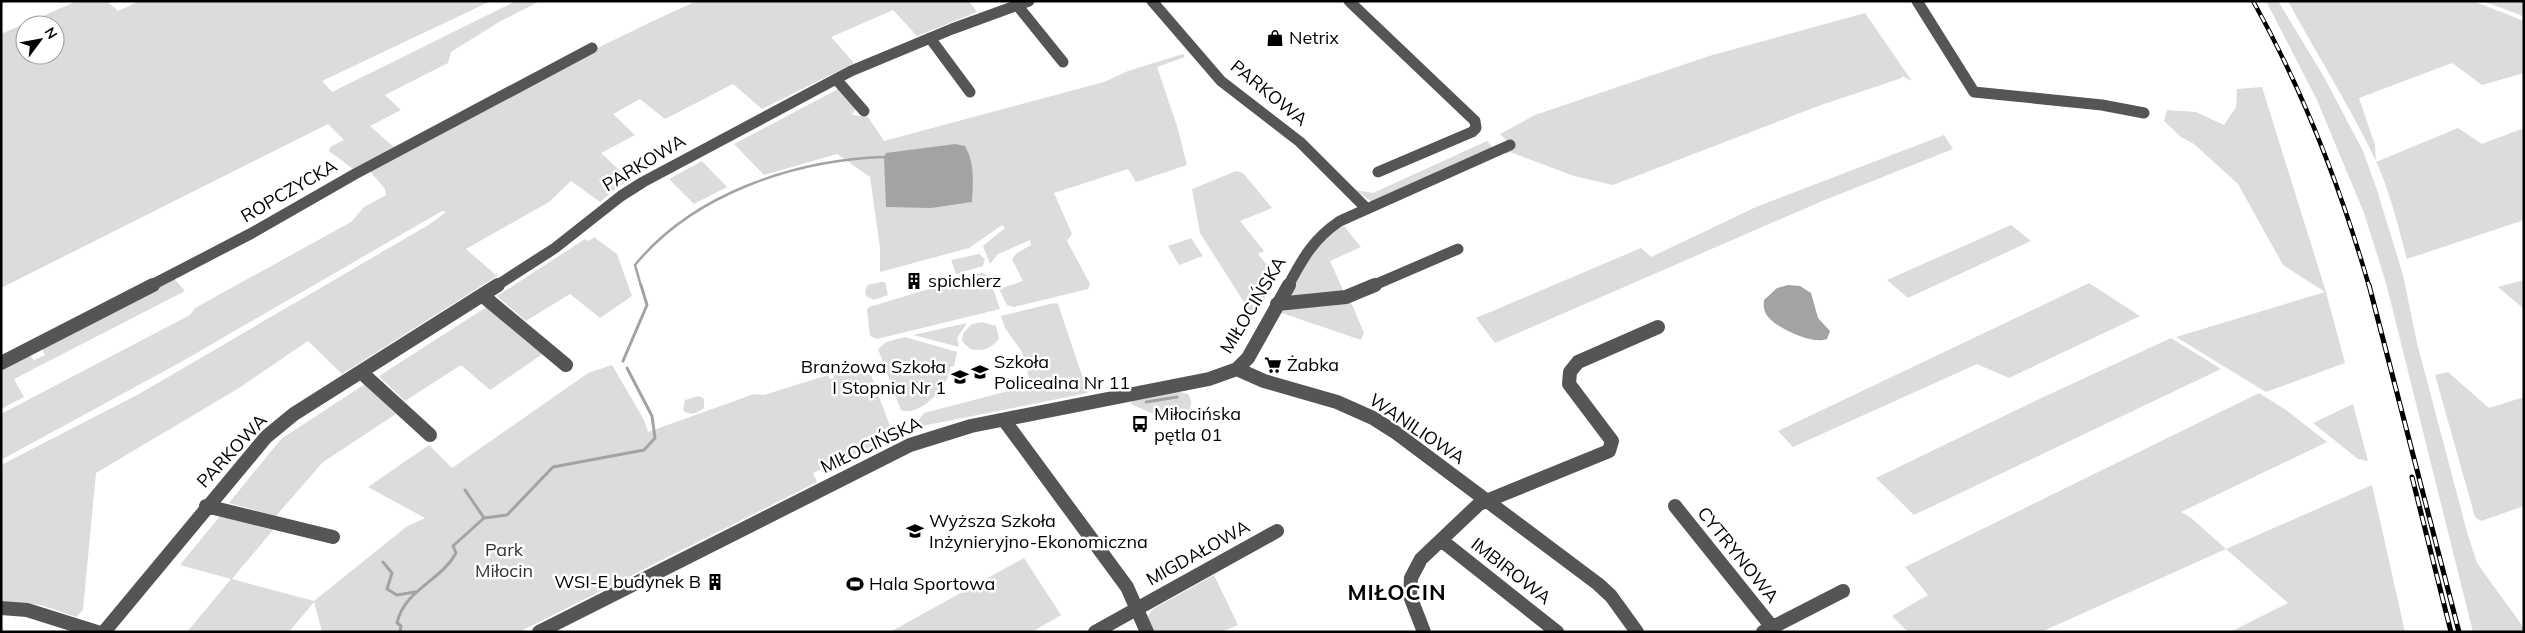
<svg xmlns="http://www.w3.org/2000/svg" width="2525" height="633" font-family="Mulish,sans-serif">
<rect width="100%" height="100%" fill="#fff"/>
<path fill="#dcdcdc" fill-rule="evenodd" d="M77,1H111L109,3L118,11L140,1H491L322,81L332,92L516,1H540L499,22L451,52L448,63L385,95L401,110L370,126L396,149L356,171L329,151L330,147L344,140L328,124L1,288V34ZM25,25H55V55H25Z
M697,1H969L977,12L917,36L893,10L831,37L854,63L762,109L733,84L665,119L640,99L613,114L635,135L601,153L630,180L618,187L600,202L571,181L549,202L466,249L497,276L342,374L308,341L239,388L96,473L83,610L76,617L41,605L1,601V465L139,394L430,224L446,212L442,211L181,362L1,460V414L190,315L195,308L351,222L364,207L386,195L385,189L368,169C477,112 584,51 697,1Z
M2266,1H2278L2324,77L2363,151L2377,190L2403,275L2417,343L2467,532L2477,563L2524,628V632H2473L2386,283L2364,213L2317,100Z
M2288,1H2473L2524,21V73L2482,85L2452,63L2359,98L2375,145L2376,162L2458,128L2482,144L2524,128V220L2407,259C2398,226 2390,192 2376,161C2350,106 2317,55 2288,1Z
M2482,1H2524V17L2518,14Z
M1865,13L1912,81L1902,76V78L1821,105L1613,185L1574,176L1510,152L1506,154L1503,151L1512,146L1500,134L1535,115L1709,56Z
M1183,54L1185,57L1157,67L1177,126L1187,165L1136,182L1128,169L1054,193L1072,234L1067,241L1090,284L1088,289L1014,307L1007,305L999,289L1023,281L1012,259L1017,253L1031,245L1030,240L998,254L990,264L983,246L1005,228L1002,225L969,248L880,272V248L870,177L837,154L764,175L734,144L840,88L856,107L852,115L868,117L884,141L1104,82L1128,71Z
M2262,87L2326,292L2345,363L2266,392L2176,337L2325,292L2283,265L2238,184L2194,144L2181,137L2164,121L2167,110L2196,112L2224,125L2236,107L2237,89Z
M1944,135L1953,149L1820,202L1495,343L1476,318L1641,248L1651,257L1756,207Z
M1487,141L1494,149L1372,202L1355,190L1373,193Z
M702,161L727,187L694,204L669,179Z
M1236,171L1243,173L1272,208L1240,221L1264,251L1258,254L1277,277L1254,318L1200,233L1192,189Z
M2011,225L2031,241L1908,298L1887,280Z
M1344,226L1361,247L1330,261L1345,294L1299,299L1290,295C1296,269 1321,239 1344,226Z
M594,237L617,254L632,296L600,318L570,294L526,321L497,296L585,239L589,241Z
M1191,238L1203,256L1179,265L1168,246Z
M979,254L985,259L983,266L956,274L951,260Z
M982,273L989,276L1000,309L877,339L870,336L867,310L869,307Z
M172,276L185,291L14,379L24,397L1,409V365L27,352L34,360L45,355L40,344Z
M2524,280V309L2498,287Z
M881,282H885L888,295L874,300L866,296L865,291L868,285Z
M2089,283L2140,316L2009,378L1977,364L1793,447L1778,431Z
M1350,300L1364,333L1361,340L1279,312L1281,309Z
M1054,303L1058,304L1088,393L912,428L924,413L1031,385L1022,352L1005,328L1001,316Z
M488,306L544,353L490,390L461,365L405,401L379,376Z
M982,322L996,326L999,338C992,349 981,352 970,349L962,341L963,333L972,324Z
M967,323L957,338L959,347L913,335Z
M905,337L957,352L954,366L950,367C950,385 920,418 901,410L878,349L886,342Z
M2171,338L2221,369L1914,515L1876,478L2037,400Z
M864,364L868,367L894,437L813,473L817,482L519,632H322L314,602L289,632H187L231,579L180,565L220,516L273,530L232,579L314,601L406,527L425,518L368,487L429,445L452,468L588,373L612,365L644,420L648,432L754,394L764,395L828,375L830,379L834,378L833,374Z
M2448,372L2489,408L2524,397V506L2481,521L2475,517L2435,375Z
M365,384L396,414L323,462L276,516L229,503L281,439Z
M1176,391L1188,394C1194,403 1191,410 1183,417L1163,418L1131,404L1132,400Z
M2259,393L2286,410L2327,442L2181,512L2190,517L2226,549L2372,485L2405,632H2230L2288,603L2226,549L2041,632H1908L1892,616L1928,595L1905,567Z
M699,396L704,399V408C698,414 689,416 683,410L685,400Z
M2353,404L2368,461L2358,459L2313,423Z
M1024,558L1061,615L1032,632H890Z
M1214,575L1238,625L1221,632H1152L1147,618L1153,609Z"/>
<path fill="#a3a3a3" d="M955,144L965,146C975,164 973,182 972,202L931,208L886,207L884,157L886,153Z
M1788,285L1800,286L1811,293L1818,318L1830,331L1827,339C1813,345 1779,329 1769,318C1764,312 1763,307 1764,300L1777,288Z"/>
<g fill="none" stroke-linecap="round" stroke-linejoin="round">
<path stroke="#a3a3a3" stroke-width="2.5" d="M641,286L635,265C693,194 794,160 884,157"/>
<path stroke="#a3a3a3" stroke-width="3" d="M623,361L647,305L641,285
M1146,402L1177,397
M465,490L484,518
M383,562L392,573L387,589L397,595L415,592
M400,632L401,626L397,623C404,590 441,581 456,553L453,546L484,518L507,515L553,467L644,450L655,438L652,416L627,368"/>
<path stroke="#555" stroke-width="11" d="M1152,1L1221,81L1300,142L1367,209
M1349,1L1475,121L1476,128L1472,132L1378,172
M1917,1L1974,92L2102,105L2144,113
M1017,5L1063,62
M930,38L970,92
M836,79L864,111
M150,286L252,233L355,174L592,48
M496,286L555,248L621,196L643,182L851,71L952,29L1029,1
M1288,286C1303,258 1313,239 1340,221L1510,145
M1372,286L1458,249"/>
<path stroke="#555" stroke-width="14" d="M482,295L566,365
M1277,304L1346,297L1375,285
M1,363L153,285
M1237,369L1264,381L1337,402L1373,418L1395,432L1598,584L1611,596L1637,632
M361,372L430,435
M1004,420L1127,587L1147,632
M206,506L333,537
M1675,506L1772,627
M1441,540L1557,632
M1,608L27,610L97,632
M104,632L266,437L294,414L498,285
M539,632L910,445L971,426L1209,379L1237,369L1248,358L1289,285
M1095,632L1277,531
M1424,632L1410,596L1411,578L1421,559L1479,504L1609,451L1612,441L1569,384L1570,372L1578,362L1658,327
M1763,632L1843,591"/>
<g stroke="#000" stroke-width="4.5">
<path id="rail-far1" d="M2253,1C2304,92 2340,186 2369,286"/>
</g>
<g stroke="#000" stroke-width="5">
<path id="rail" d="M2369,285L2459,632
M2412,477L2451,632"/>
</g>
<use href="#rail-far1" stroke="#fff" stroke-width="2.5" stroke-dasharray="8" stroke-linecap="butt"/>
<use href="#rail" stroke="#fff" stroke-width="3" stroke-dasharray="10" stroke-linecap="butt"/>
</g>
<defs>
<g id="shop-bare" transform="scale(1.35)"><path d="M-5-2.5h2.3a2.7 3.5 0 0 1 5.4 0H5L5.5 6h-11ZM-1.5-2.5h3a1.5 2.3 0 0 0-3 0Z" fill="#000" stroke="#fff" stroke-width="2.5" paint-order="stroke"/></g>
<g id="building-bare" transform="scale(1.35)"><path d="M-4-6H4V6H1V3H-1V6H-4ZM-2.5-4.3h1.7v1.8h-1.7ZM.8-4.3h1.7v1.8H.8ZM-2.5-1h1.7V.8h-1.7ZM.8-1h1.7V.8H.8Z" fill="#000" stroke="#fff" stroke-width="2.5" paint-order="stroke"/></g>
<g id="supermarket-bare" transform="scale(1.35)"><path d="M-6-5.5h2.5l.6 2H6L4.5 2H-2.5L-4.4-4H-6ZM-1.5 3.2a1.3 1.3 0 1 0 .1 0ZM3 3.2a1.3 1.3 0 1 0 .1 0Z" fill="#000" stroke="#fff" stroke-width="2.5" paint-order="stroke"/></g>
<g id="university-bare" transform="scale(1.35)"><path d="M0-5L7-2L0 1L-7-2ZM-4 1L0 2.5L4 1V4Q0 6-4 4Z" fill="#000" stroke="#fff" stroke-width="2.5" paint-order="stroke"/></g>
<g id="school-bare" transform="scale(1.35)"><path d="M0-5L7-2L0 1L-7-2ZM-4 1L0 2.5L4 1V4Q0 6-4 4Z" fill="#000" stroke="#fff" stroke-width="2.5" paint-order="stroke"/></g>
<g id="bus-bare" transform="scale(1.35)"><path d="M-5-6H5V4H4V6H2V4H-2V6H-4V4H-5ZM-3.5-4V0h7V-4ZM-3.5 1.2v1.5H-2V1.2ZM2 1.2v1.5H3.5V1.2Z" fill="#000" stroke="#fff" stroke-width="2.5" paint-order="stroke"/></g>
<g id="stadium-bare" transform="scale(1.35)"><path d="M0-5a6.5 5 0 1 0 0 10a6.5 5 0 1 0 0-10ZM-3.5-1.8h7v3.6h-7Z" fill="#000" stroke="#fff" stroke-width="2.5" paint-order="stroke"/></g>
</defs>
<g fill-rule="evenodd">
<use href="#shop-bare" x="1275" y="38"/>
<use href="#building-bare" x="914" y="281"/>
<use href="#supermarket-bare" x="1273" y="365"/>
<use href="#university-bare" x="980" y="372"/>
<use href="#school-bare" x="960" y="377"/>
<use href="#bus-bare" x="1140" y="424"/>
<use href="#university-bare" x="915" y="531"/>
<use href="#building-bare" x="715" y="582"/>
<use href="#stadium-bare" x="855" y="584"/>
</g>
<g text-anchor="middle" stroke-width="5" stroke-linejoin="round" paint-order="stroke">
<g font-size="18" fill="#000" stroke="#fff" text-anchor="start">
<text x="1289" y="44">Netrix</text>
<text x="928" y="287">spichlerz</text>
<text x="994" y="368">Szkoła<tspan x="994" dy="21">Policealna Nr 11</tspan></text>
<text x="1287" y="371">Żabka</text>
<text x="946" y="373" text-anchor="end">Branżowa Szkoła<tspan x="946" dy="21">I Stopnia Nr 1</tspan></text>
<text x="1154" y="420">Miłocińska<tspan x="1154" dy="21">pętla 01</tspan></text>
<text x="929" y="527">Wyższa Szkoła<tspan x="929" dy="21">Inżynieryjno-Ekonomiczna</tspan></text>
<text x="701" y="588" text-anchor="end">WSI-E budynek B</text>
<text x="869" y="590">Hala Sportowa</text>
</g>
<g font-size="18" fill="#000" stroke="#fff">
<text transform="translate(1269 93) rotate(39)" y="6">PARKOWA</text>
<text transform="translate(644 163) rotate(-31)" y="6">PARKOWA</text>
<text transform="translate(289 191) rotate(-30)" y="6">ROPCZYCKA</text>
<text transform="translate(1253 305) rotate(-59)" y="6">MIŁOCIŃSKA</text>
<text transform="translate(1417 429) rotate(34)" y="6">WANILIOWA</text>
<text transform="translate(871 445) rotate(-25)" y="6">MIŁOCIŃSKA</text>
<text transform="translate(232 451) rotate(-47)" y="6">PARKOWA</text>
<text transform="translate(1198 553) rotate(-29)" y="6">MIGDAŁOWA</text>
<text transform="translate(1738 555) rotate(51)" y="6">CYTRYNOWA</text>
<text transform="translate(1511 571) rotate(38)" y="6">IMBIROWA</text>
</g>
<g font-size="18" fill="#333" stroke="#fff">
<text x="504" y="556">Park<tspan x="504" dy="21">Miłocin</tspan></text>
</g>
<g font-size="22" font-weight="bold" letter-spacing="1" fill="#000" stroke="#fff">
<text x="1397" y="600">MIŁOCIN</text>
</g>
</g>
<rect width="2525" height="633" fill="none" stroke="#000000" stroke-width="5"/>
<g transform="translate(40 40) rotate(58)"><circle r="24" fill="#ffffff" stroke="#999999"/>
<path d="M0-4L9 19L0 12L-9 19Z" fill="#000000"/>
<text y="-8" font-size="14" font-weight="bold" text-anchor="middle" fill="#000000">N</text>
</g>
</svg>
